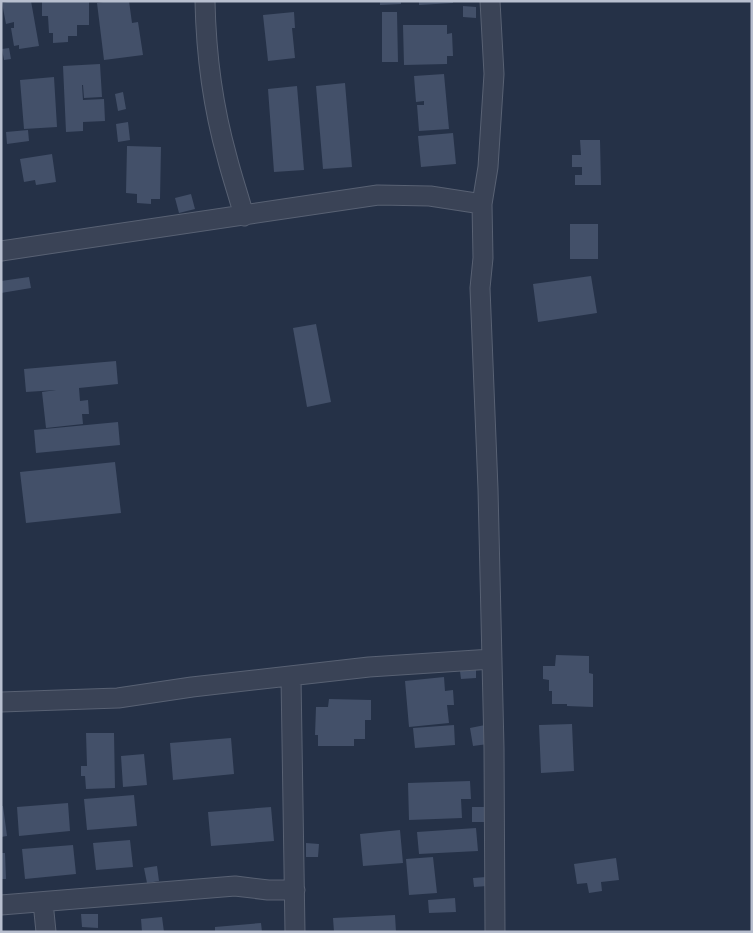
<svg xmlns="http://www.w3.org/2000/svg" width="753" height="933" font-family="'Fira Sans Condensed',sans-serif">
<rect width="100%" height="100%" fill="#253147"/>
<path fill="#435069" d="M13,1H31L39,46L19,49V45L14,46L11,28H14V22L6,24L2,3Z
M42,1H89V25H77V36H68V42L53,43V33H49L48,16H42Z
M109,1H129L132,23L138,22L143,55L104,60L97,3Z
M380,1H401V4L380,5Z
M419,1H453V3L419,5Z
M463,6L476,7V18L463,17Z
M294,12L295,28H292L295,58L268,61L263,15Z
M382,12H397L398,62H382Z
M403,25H447V34L452,33L453,56H447V64L404,65Z
M9,48L11,59L4,60L2,49Z
M100,64L102,97L84,98L83,85H82L83,100L104,99L105,121L83,122V131L66,132L63,66Z
M444,74L449,129L419,131L417,105H424V101L416,102L414,76Z
M54,77L57,127L24,129L20,80Z
M345,83L352,167L323,169L316,86Z
M297,86L304,170L274,172L268,89Z
M123,92L126,109L118,111L115,94Z
M128,122L130,140L118,142L116,124Z
M28,130L29,141L7,144L6,132Z
M453,133L456,164L421,167L418,136Z
M580,140H600L601,185H575V175H582V167H572V155H581Z
M127,146L161,147L160,199H151V204L137,203V194L126,193Z
M52,154L56,182L36,185L35,180L24,182L20,159Z
M191,194L195,209L179,213L175,198Z
M570,224H598V259H570Z
M591,276L597,313L538,322L533,284Z
M29,277L31,288L1,293V281Z
M316,324L331,402L307,407L293,328Z
M116,361L118,384L79,388L80,401L88,400L89,414H82L83,424L46,428L42,392L56,390L26,392L24,369Z
M118,422L120,445L36,453L34,430Z
M115,462L121,513L26,523L20,472Z
M556,655L589,656V673L593,674V707L567,706V704H552V691H549V680L543,679V666H555Z
M476,670V678L461,679L460,671Z
M444,677L445,691L453,690L454,705H447L449,723L409,727L405,681Z
M329,699L371,700V720H365V739H354V746H318V735H315L316,707H328Z
M572,724L574,771L541,773L539,725Z
M454,725L455,745L415,748L413,728Z
M485,725L488,744L473,746L470,728Z
M86,733H114L115,788L86,789L85,776H81V766H87Z
M231,738L234,774L173,780L170,743Z
M144,754L147,785L123,787L121,756Z
M470,781L471,799H461L462,818L409,820L408,783Z
M134,795L137,826L87,830L84,799Z
M68,803L70,831L19,836L17,807Z
M1,806H3L7,836L1,837Z
M271,807L274,841L211,846L208,812Z
M472,807H485L486,822H472Z
M476,828L478,851L419,854L417,832Z
M400,830L403,863L363,866L360,834Z
M130,840L133,867L96,870L93,843Z
M306,843L319,844L318,857H306Z
M73,845L76,874L25,879L22,849Z
M1,853H5L6,879H1Z
M433,857L437,893L409,895L406,859Z
M616,858L619,880L601,882L602,891L589,893L587,883L577,884L574,864Z
M157,866L159,881L147,883L144,868Z
M486,877L487,886L474,887L473,878Z
M455,898L456,912L429,913L428,900Z
M81,914H98V928L82,927Z
M395,915L396,932H334L333,918Z
M162,917L164,932H142L141,919Z
M261,923L262,932H215V927Z"/>
<g fill="none" stroke-linecap="round" stroke-linejoin="round">
<g stroke="#586173" stroke-width="21">
<path id="minor" d="M205,1C206,53 213,107 227,157C232,177 239,197 244,216
M490,1L494,74L488,167L482,204L483,258L480,288L488,489L494,748L495,932
M1,251L378,195L430,196L482,204
M291,677L295,932
M1,702L118,698L192,687L369,667L492,659
M43,902L46,932
M1,905L235,886L268,890H295"/>
</g>
<use href="#minor" stroke="#3a4356" stroke-width="19"/>
</g>
<rect width="753" height="933" fill="none" stroke="#b8bfcf" stroke-width="5"/>
</svg>
